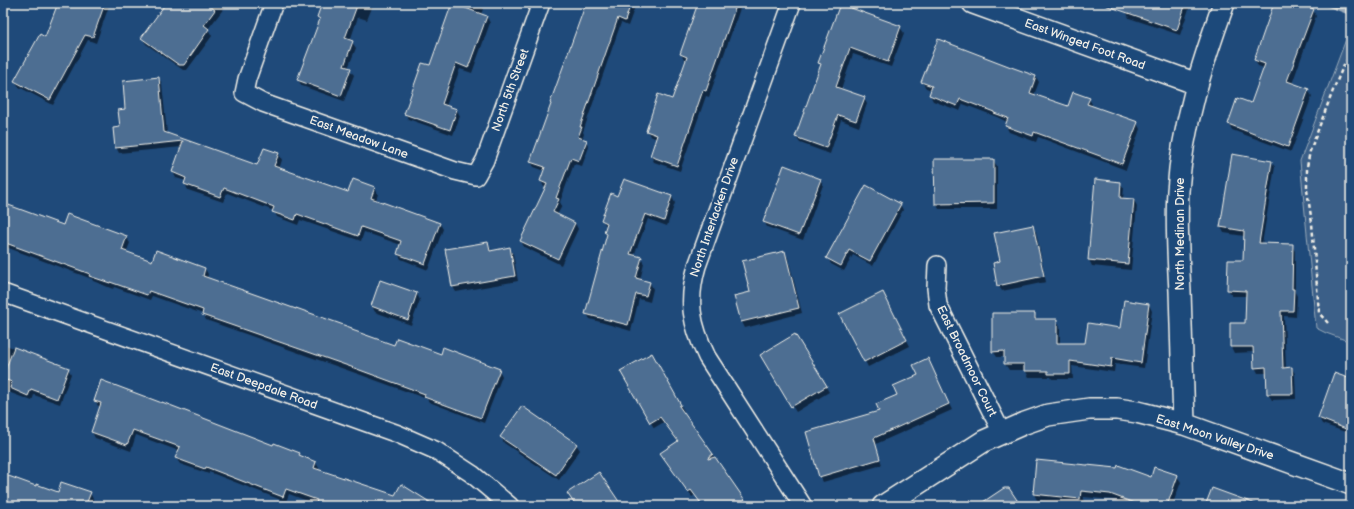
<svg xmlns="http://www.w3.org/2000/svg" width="1354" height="509" font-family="'Balsamiq Sans',sans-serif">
<rect width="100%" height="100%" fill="#1f4a7a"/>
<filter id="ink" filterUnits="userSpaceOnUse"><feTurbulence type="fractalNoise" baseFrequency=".025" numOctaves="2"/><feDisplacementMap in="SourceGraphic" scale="8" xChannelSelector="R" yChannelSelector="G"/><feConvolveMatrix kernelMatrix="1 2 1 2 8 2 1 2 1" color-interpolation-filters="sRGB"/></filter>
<g filter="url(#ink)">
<path fill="#3a5f88" stroke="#97a8b8" d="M1351,26V342L1326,333L1316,328L1300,161Z"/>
<path fill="#0007" d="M59,3H110L96,43L88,40L53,105L19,87L15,81L46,38Z
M167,3H228L208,29L212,36L187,70H183L146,44L142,38Z
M323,3H374L367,20L358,17L350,41L352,42L356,48L348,68L354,75L344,101L302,86L298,80L320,21L318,17Z
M453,3H485L481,15L487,17L490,23L472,73L460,69L446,106L457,110L460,116L453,135L408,119L405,113L430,67Z
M587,3L636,4L628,26L621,23L583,132L584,134L582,140L586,141L589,147L582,166L574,164L560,202L562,206L557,215L575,223L578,229L561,265L524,247L521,241L547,188L544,187L541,181L545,171L534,167L531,162L552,106L551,103Z
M687,3H742L709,97L706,96L680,171L654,162L651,156L657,139L650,136L647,131L672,100L687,61L684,60L681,54L697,9L689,6Z
M1103,3H1191L1180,35L1129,18L1126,11Z
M1275,3H1294L1313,10L1316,16L1292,84L1308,90L1312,96L1291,152L1232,130L1229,124L1238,100L1251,104L1264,68L1258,66L1255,60Z
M840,5L900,27L904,33L891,67L853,54L841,90L864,98L867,104L859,127L841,120L830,154L800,143L796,137L821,66L820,63Z
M3,77L6,82L3,91Z
M1036,77L1039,82L1034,95L1069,108L1089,99L1092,104L1091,106L1137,123L1140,129L1126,170L1038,137L1036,142L1009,132L1006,126L1007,122L997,117L963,104L960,111L933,101L930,95L932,90L926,88L922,82Z
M159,78L162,84L167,133L258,167L265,149L279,154L282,160L279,169L349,194L375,188L378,194L376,200L440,224L443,229L428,270L401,259L398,254L401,245L364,232L361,241L300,220L298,225L277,217L274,211L227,193L223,202L188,190L185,184L186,181L176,178L173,172L182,147L119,153L116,147L126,110Z
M1233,155L1271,161L1275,167L1262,244L1292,245L1295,251V292L1297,296L1296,317L1284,316L1286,369L1292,368L1295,374L1296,399L1272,400L1268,394V373H1258L1255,367L1254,352L1234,353L1231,347L1246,323V296H1232L1228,290L1244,261V236L1224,233L1221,227Z
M993,160L997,166V209H939L936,203Z
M820,179L823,185L803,240L767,227L764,221Z
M624,180L672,197L675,203L667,226L648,219L634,256L641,258L644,264L640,280L650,283L653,289L650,302L639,299L631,331L590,319L586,313L607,237L605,232L607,227L602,220L618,197Z
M1096,180L1120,183L1124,188L1123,199L1134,200L1137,206L1131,270L1092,266L1089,260Z
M3,204L64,226L126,237L130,243L126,253L153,262L205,269L208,274L207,278L352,329L353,331L395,346L441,355L499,370L502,376L484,423L429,402L427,399L361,375L206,320L203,314L152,296L150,300L114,287L113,289L93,281L92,279L3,246Z
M900,204L903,210L873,266L853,255L844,271L831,264L828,258Z
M1033,227L1036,232L1046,282L1002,291L998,285Z
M488,243L492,252L510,249L513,254L518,281L456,292L453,287Z
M785,252L788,258L802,313L745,328L742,322L736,297L751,293Z
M381,281L417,294L420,300L411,325L375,312L372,306Z
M886,299L910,346L868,367L865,361Z
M1149,305L1152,311L1144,368L1115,364L1114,372L1072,366L1073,379H1052L1051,377H1029L1025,370H1009L1005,364V357H997L993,351L1034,314L1037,319L1056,320L1060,326V344H1086L1121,329Z
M795,335L829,392L796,412L761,356Z
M3,344L68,368L71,374L60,404L34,395L32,401L3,390Z
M651,354L684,411L682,412L749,506H703L695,495L692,497L665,459L678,442L664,422L654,428L621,371Z
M928,359L952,410L876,444L882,465L823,482L820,476L880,412L919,375Z
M1351,380V434L1322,424L1319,418Z
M95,400L274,446L299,453L301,457L316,463L319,468L318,470L395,496L434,506H319L318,505L289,494L286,502L209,472V474L180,464L176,458L179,451L136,435L131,451L95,438L92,432L101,407L98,406Z
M501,437L576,444L580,450L559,480L504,443Z
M3,475L36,487L58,493H90L93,499L92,503L99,506H3Z
M1177,476L1181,482L1172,506H1131L1114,500L1084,497L1083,505L1037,500L1034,494L1151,478Z"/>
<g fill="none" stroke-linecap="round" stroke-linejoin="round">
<path stroke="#9cacbb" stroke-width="5" d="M1325,3L1351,13"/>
</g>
<path fill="#4d6e92" stroke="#f4f1e8" d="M58,3H105L93,37L85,35L50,100L14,81L40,34L45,37Z
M166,3H206L215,10L204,25L209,29L184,65H179L141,38Z
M322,3H358L345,38L353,41L344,66L351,68L341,96L297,80L320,19L317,17Z
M452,3L487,16L468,68L456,63L442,104L457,109L450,130L404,114L422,63L430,65Z
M586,3H631L625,21L618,18L580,127H582L578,137L587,140L579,161L571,158L556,198L559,199L553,212L575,223L558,259L520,241L547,184L540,181L545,167L530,162L551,104L550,103Z
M698,3H737L706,91L703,90L677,166L650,156L657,135L646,131L658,94L672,99L687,57L680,54Z
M1105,3H1186L1177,30L1105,5Z
M1274,3H1297L1314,9L1287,81L1309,89L1288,147L1228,124L1237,98L1251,103L1265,64L1254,60Z
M840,4L901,26L888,62L850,48L836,87L865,97L856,121L838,115L826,148L795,137L821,64L818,63Z
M938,39L1011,67L1036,76L1030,93L1068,106L1073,92L1090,98L1087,104L1138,122L1122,164L1034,132L1033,136L1005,126L1008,118L994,113V112L960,99L957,106L929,95L932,86L921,82Z
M159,77L164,132L257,165L264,148L279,153L274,166L348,192L353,179L375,187L371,198L440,223L425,264L397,254L401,241L361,227L358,236L297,214L295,220L272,212L274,207L224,188L220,197L184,184L186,178L172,172L183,141L115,148L113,128L120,127L118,110L125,109L123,81Z
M1232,154L1272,161L1259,243L1293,244L1292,289H1294L1293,311H1281L1283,368L1292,367L1293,394H1267L1266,367L1254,368L1253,347H1230V323H1245L1246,291L1227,290L1228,260H1243L1244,231L1220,227Z
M934,159H994V203L935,204Z
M784,165L821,179L799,235L763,222Z
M624,179L672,196L664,221L645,214L630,254L642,257L636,278L650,282L646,296L636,294L628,325L585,314L607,234L604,232L607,223L601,220L611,193L617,196Z
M1095,179L1121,182L1120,198L1134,199L1128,264L1088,260Z
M866,185L901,204L870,261L849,250L841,266L826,258Z
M3,203L63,225L67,214L127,236L122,250L152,261L156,250L205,268L203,276L296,309V308L352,328V330L394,345L397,338L441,354L443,347L500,369L481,418L424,397L425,394L357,369L202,315L203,310L149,291L147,295L110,282V283L89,276L90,274L3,242Z
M1033,225L1044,276L997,286L993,263L1000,261L994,233Z
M488,242L490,251L510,247L515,276L452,287L445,249Z
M785,251L799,308L741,322L734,296L750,292L742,261Z
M380,280L417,293L408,320L371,306Z
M883,292L907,340L864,362L839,314Z
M1124,300L1149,304L1141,363L1112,358L1111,367L1070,361V374H1048V371H1024V364H1004V351L992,352V313H1035V319H1057V343H1085L1088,323L1120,328Z
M795,334L827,386L791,407L760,355Z
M14,347L69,368L57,399L31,389L28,396L10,388L12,382L3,379V376Z
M652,353L681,405L679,406L713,454L708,458V459L715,457L749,506H703L691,490L688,492L660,453L678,441L660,417L650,423L620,371Z
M928,358L949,404L874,438L880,459L819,477L806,432L879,411L876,404L897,395L893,386L918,375L913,365Z
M1334,373L1351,379V431L1318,418Z
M101,380L162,403V402L273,445L274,443L300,453L299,455L316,462L314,468L395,495L401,484L436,506H324L316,503L317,500L286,489L283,497L206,467L205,469L175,458L180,447L133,430L127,445L91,432L101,403L94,401Z
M522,406L577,444L556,475L500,437Z
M1036,460L1117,468L1118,465L1151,477L1154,467L1178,475L1167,506H1142L1110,494L1081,491L1080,499L1033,494Z
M599,472L622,506H576L567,493Z
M3,474L36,486V484L58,492L61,482L91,492L87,502L93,504L92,506H3Z
M1004,488H1009L1021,506H977Z
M1212,488L1256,504L1255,506H1205Z"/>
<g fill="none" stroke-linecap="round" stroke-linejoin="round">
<g stroke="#f4f1e8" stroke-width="20">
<path id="minor" d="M274,3L247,79L244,93L263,103L455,171L476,176L485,160L541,3
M792,3L697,266C687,301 691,324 707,357L803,506
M937,265L936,288L938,305L1002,433
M3,293L398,434L437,451L472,474L510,506"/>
</g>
<g stroke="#f4f1e8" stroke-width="24">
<path id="tertiary" d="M973,3L1197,84
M1184,424C1183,379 1181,335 1180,291C1178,257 1176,224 1178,191C1182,126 1202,64 1224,3
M883,506L984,441L1025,423L1048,415L1089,409H1117L1137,412L1184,424L1351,484"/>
</g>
<path stroke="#f4f1e8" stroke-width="2.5" stroke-dasharray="4 3" stroke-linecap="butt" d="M1328,323L1319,313L1312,223L1307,190V167L1310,151L1334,88L1345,62L1351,58"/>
<use href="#minor" stroke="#1f4a7a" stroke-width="17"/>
<use href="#tertiary" stroke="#1f4a7a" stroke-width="21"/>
</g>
</g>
<g text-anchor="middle" stroke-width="4" stroke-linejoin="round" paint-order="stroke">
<g font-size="12" fill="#f4f1e8" stroke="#1f4a7a">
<text transform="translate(1085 44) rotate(20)" y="4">East Winged Foot Road</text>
<text transform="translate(510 90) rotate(-70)" y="4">North 5th Street</text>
<text transform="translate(359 137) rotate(20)" y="4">East Meadow Lane</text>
<text transform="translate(714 217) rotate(-71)" y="4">North Interlacken Drive</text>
<text transform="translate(1180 234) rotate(-90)" y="4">North Medinan Drive</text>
<text transform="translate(967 361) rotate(64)" y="4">East Broadmoor Court</text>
<text transform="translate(264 386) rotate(20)" y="4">East Deepdale Road</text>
<text transform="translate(1215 437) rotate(18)" y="4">East Moon Valley Drive</text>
</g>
</g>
<rect width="1354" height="509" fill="none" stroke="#1f4a7a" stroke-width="16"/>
<rect x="8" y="8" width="1338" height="493" fill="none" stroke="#f4f1e8" stroke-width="1.5" filter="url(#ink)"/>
</svg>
